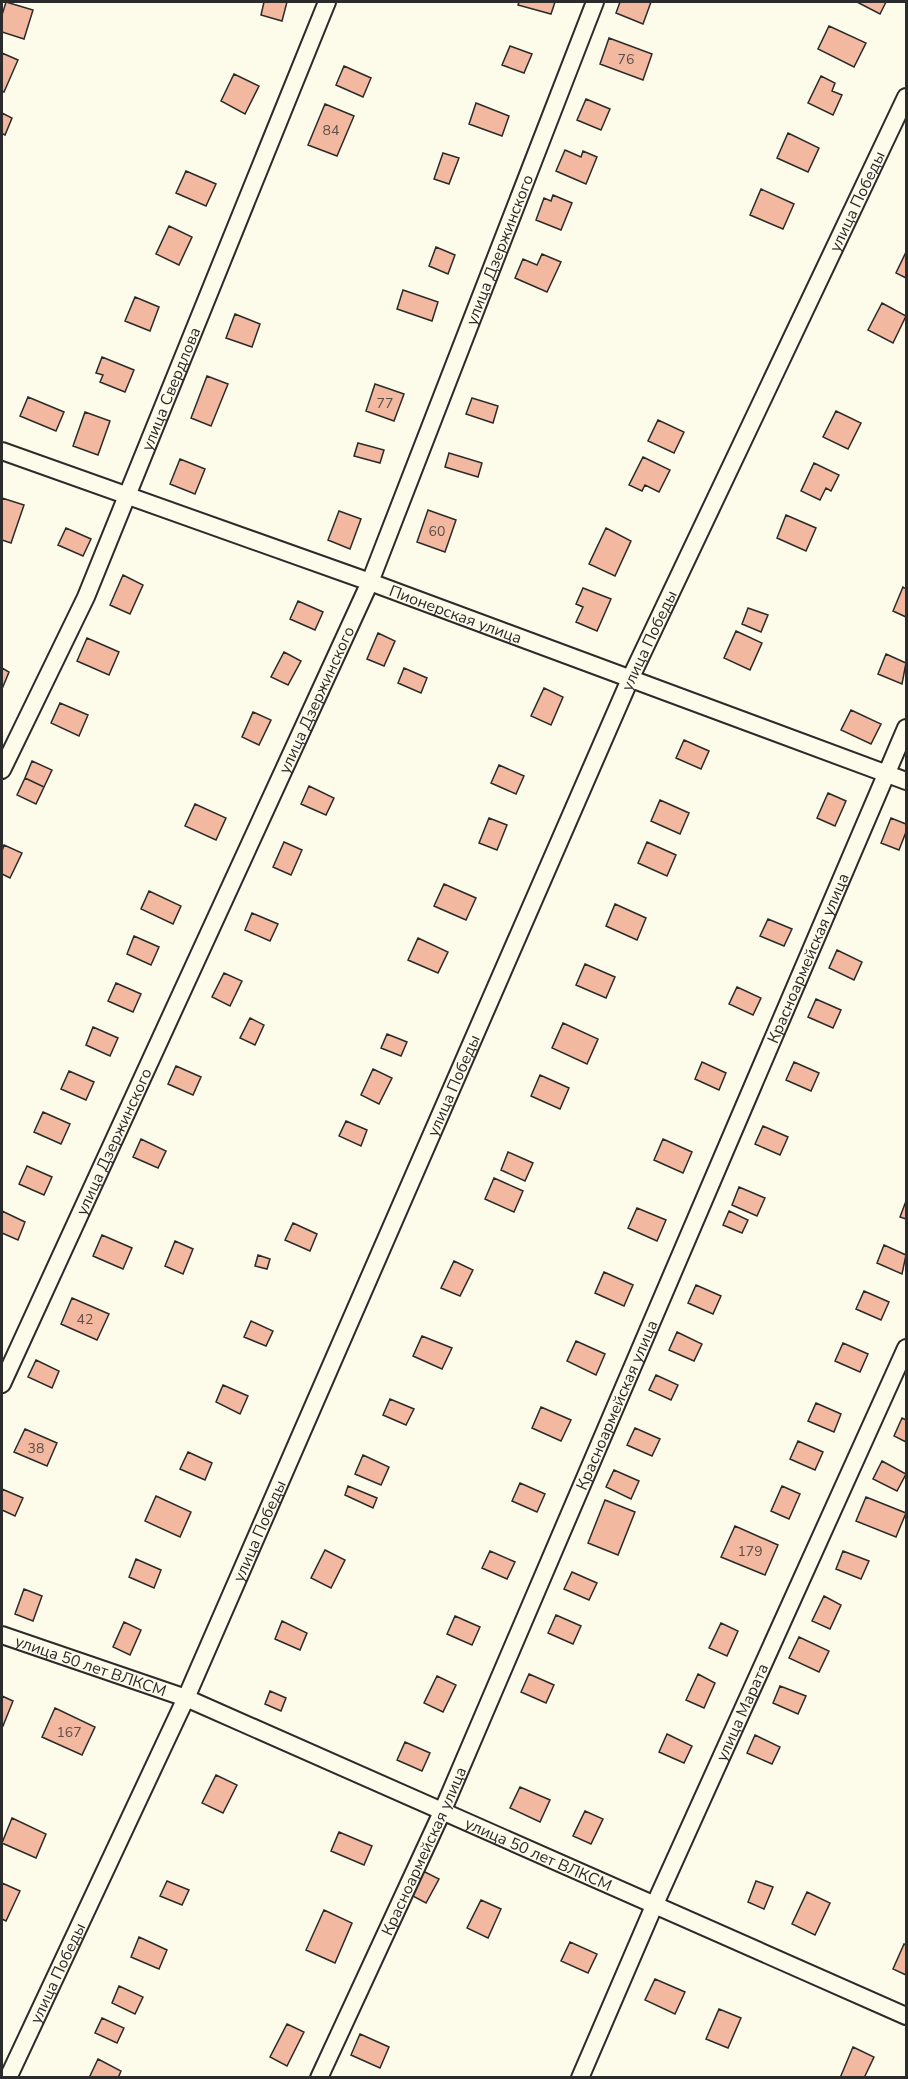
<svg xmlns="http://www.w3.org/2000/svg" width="908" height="2079" font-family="'Nunito Sans',sans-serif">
<rect width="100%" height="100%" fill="#fdfbea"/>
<path fill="#f2b8a0" stroke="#2b2b2b" stroke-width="1.5" d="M6,2L33,10L24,39L2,32V15Z
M264,2H287L282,21L261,15Z
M519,2H555L551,14L518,5Z
M620,2H651L643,24L616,13Z
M857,2H886L880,14Z
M829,26L866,43L854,67L818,49Z
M609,38L652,54L643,80L600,64Z
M510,46L532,54L524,73L502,65Z
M2,53L18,60L4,92L2,91Z
M344,66L371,78L363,97L336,85Z
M234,74L259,86L245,114L221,101Z
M821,76L835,83L832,91L842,95L833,115L808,103Z
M586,99L610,109L601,130L577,120Z
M476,103L509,116L502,136L469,124Z
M325,104L354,116L337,156L308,145Z
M2,113L12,118L5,135L2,133Z
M788,133L819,148L808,172L777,158Z
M565,150L581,157L583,151L597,157L586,184L556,171Z
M443,153L459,158L449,184L434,179Z
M186,171L216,184L206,206L176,193Z
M761,189L794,204L783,229L750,215Z
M553,195L572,203L561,230L536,220L544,198L551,201Z
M169,226L192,237L179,265L156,254Z
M436,247L455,255L448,274L429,266Z
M906,252V278L896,273Z
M542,254L561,262L547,292L515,278L523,259L537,265Z
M403,290L438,302L432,321L397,309Z
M135,297L159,307L150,331L125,321Z
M882,303L906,316L893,343L868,330Z
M235,314L260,324L252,347L226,338Z
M102,357L134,370L125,392L100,382L103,375L96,373Z
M207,376L228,384L211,426L191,418Z
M375,384L404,394L394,421L366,411Z
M28,397L64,412L56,431L20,416Z
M472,398L498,406L493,423L466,414Z
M836,411L861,423L848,449L823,437Z
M85,412L110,421L98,455L73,446Z
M658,420L684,432L674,453L648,441Z
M358,443L384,450L380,463L354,456Z
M449,453L482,463L478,477L445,467Z
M643,457L670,470L659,492L645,485L642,491L629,485Z
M180,459L205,469L195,494L170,484Z
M814,463L839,475L831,491L826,488L820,500L801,491Z
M2,498L24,505L11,543L2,540Z
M428,510L456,520L445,552L417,542Z
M339,511L361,519L350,549L328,540Z
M786,515L816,528L806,551L777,538Z
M66,528L91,539L83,556L58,545Z
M606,528L631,541L615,576L589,564Z
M123,575L143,585L130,614L110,605Z
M903,587L906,589V617L893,611Z
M583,588L611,599L597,631L576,622L583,607L576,604Z
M298,601L323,612L315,630L290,619Z
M748,608L768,615L761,632L742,624Z
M736,631L762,643L750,670L724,658Z
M378,633L395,641L384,666L367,659Z
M87,638L119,652L109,675L77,661Z
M284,652L301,661L288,685L271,677Z
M886,654L906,663L902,684L878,674Z
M2,668L9,672L2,689Z
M404,668L427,678L421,693L398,683Z
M544,688L563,697L551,725L531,716Z
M60,703L88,715L79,736L51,723Z
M851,710L881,724L871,744L841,730Z
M253,712L271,720L259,745L242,737Z
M684,740L709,751L701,769L676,758Z
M32,761L52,770L44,787L25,778Z
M499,765L524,776L516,794L491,783Z
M25,778L44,787L36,804L17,795Z
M309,786L334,798L326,815L301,804Z
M828,793L846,801L835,826L817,818Z
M660,800L689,813L680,834L651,821Z
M195,804L226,818L216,840L185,826Z
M489,818L507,825L497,850L479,843Z
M891,818L906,824V832L899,850L881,843Z
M284,842L302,850L291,875L273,867Z
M647,842L676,855L667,876L638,863Z
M4,845L22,853L10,878L2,874V851Z
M444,884L476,898L466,920L434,906Z
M149,891L181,906L173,924L141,909Z
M615,904L646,918L637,940L606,926Z
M252,913L278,924L270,941L245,930Z
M768,919L792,929L784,946L760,936Z
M134,936L159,947L151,965L127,954Z
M418,938L448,952L438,973L408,960Z
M837,950L862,962L854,980L829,968Z
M585,964L615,977L606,998L576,985Z
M224,973L242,981L230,1006L212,997Z
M116,983L141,994L133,1012L108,1001Z
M737,987L761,998L753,1015L729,1004Z
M816,999L841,1010L833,1028L808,1017Z
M250,1018L264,1025L255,1045L240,1038Z
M563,1023L598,1039L587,1064L552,1048Z
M93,1027L118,1038L110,1056L86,1045Z
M387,1034L407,1042L401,1056L381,1048Z
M702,1062L726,1073L719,1090L695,1079Z
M794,1062L819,1073L811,1091L786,1080Z
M176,1066L201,1077L193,1095L168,1084Z
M373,1069L392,1078L379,1104L361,1095Z
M69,1071L94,1082L86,1100L61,1089Z
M540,1075L569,1088L560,1109L531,1096Z
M43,1112L70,1124L61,1144L34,1132Z
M346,1121L367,1130L361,1146L339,1136Z
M763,1126L788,1137L780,1155L755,1144Z
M141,1139L166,1151L158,1168L133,1157Z
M663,1139L692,1152L683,1173L654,1160Z
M508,1152L533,1163L525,1181L501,1170Z
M27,1166L52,1177L44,1195L19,1184Z
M494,1178L523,1191L514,1212L485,1199Z
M739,1187L765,1198L757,1216L732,1205Z
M906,1201V1219L900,1217Z
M637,1208L666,1220L657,1241L628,1228Z
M2,1211L25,1222L18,1240L2,1233Z
M729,1211L748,1220L742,1233L723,1225Z
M293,1223L317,1234L310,1251L285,1240Z
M102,1235L132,1248L123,1269L93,1256Z
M175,1241L193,1249L183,1274L165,1266Z
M884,1245L906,1255L902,1274L877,1263Z
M258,1255L270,1259L267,1269L255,1266Z
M454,1261L473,1270L460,1296L441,1288Z
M604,1272L633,1285L624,1306L595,1293Z
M696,1285L721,1296L713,1314L688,1303Z
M864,1291L889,1302L881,1320L856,1309Z
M72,1298L109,1314L97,1340L61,1324Z
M251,1321L273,1331L266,1346L244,1337Z
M677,1332L702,1344L694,1361L669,1350Z
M422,1336L452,1348L442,1369L413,1356Z
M576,1341L605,1354L596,1375L567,1361Z
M843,1343L868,1354L860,1372L835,1361Z
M36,1360L59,1371L52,1388L28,1377Z
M656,1375L678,1385L671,1400L649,1390Z
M223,1385L248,1396L240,1414L216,1402Z
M390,1399L414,1409L406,1425L383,1415Z
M816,1403L841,1414L834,1432L808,1421Z
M541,1407L571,1420L561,1441L532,1428Z
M902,1418L906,1420V1442L894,1436Z
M635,1428L660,1439L652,1456L627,1445Z
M25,1429L57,1443L47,1466L14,1452Z
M798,1441L823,1452L815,1470L790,1459Z
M188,1452L212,1463L205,1480L180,1469Z
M363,1455L389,1467L381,1485L355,1474Z
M882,1461L906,1474L897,1491L873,1479Z
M614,1470L639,1481L631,1499L606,1487Z
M520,1483L545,1494L537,1512L512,1501Z
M348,1486L377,1498L373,1508L345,1495Z
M782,1486L800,1494L789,1519L771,1511Z
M2,1489L23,1498L15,1516L2,1510Z
M156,1496L191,1512L180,1537L145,1521Z
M866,1497L906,1513L896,1537L856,1521Z
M605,1500L635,1512L618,1555L588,1543Z
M735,1526L778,1545L765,1575L721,1557Z
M325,1550L345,1560L331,1588L311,1578Z
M490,1551L515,1562L507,1579L482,1568Z
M843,1551L869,1561L861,1579L836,1569Z
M136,1559L161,1570L154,1588L129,1577Z
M572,1572L597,1583L589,1600L564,1589Z
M24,1589L42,1596L33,1621L15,1614Z
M824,1596L841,1605L830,1629L812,1621Z
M556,1615L581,1626L573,1644L548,1633Z
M455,1616L480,1627L472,1645L447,1634Z
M282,1621L307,1633L300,1650L275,1639Z
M124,1622L141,1630L130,1655L113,1647Z
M721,1623L738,1631L727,1656L709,1648Z
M799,1637L829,1651L819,1672L789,1658Z
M529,1674L554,1685L546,1703L521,1692Z
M698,1674L715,1683L704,1708L686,1700Z
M437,1676L456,1685L443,1712L424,1703Z
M780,1686L806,1696L798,1714L773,1703Z
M270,1691L286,1698L281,1711L265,1704Z
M2,1696L13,1701L3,1726L2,1725Z
M55,1708L95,1727L82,1755L42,1737Z
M667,1734L692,1746L684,1763L659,1752Z
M755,1735L780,1747L772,1764L747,1753Z
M405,1742L430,1753L422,1771L397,1760Z
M216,1775L237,1785L223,1813L202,1803Z
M520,1787L550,1800L540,1822L510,1808Z
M585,1811L603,1819L591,1844L573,1836Z
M12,1818L46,1834L36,1858L2,1843Z
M339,1832L372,1846L364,1865L331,1851Z
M421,1870L439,1879L426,1903L409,1894Z
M167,1881L189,1890L182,1905L160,1896Z
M756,1881L773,1887L764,1909L748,1902Z
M2,1883L20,1891L6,1921L2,1919Z
M807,1892L830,1903L815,1935L792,1924Z
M481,1900L501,1909L488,1938L467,1928Z
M324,1910L352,1923L335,1963L306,1950Z
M139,1937L167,1950L159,1969L131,1957Z
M570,1942L597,1954L588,1973L561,1961Z
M904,1944L906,1945V1975L893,1969Z
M655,1979L685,1992L675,2014L645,2000Z
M119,1986L143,1997L135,2014L112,2003Z
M719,2009L741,2018L728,2048L706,2039Z
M102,2018L124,2028L117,2043L95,2033Z
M287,2024L304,2032L287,2066L270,2057Z
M360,2034L389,2047L380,2068L351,2055Z
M853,2047L874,2057L864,2078H840Z
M98,2059L121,2071L118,2078H89Z"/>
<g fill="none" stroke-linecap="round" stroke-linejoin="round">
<g stroke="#2b2b2b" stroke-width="20">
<g id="minor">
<path id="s1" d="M2,451L370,582L906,781"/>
<path id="s2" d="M2,770L86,597L327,2"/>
<path id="s3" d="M2,1384L370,582L595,2"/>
<path id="s4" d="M2,1635L186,1698L906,2016"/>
<path id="s5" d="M8,2078L186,1698L631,677L906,97"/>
<path id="s6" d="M319,2078L442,1812L906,728"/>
<path id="s7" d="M580,2078L654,1906L906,1348"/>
</g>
</g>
<use href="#minor" stroke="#fdfbea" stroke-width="16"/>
</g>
<g text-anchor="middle" stroke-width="4.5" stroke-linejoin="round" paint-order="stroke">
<g font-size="14" fill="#5d4e48">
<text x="626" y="64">76</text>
<text x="331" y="135">84</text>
<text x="385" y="408">77</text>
<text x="437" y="536">60</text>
<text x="85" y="1324">42</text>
<text x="36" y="1453">38</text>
<text x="750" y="1556">179</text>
<text x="69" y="1737">167</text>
</g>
<g font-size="16" fill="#2b2b2b" stroke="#fdfbea">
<text dy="6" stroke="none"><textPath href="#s5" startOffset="2060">улица Победы</textPath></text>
<text dy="6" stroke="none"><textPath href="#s3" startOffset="1239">улица Дзержинского</textPath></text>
<text dy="6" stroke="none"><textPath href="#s2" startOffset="417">улица Свердлова</textPath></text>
<text dy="6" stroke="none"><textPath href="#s1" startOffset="482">Пионерская улица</textPath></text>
<text dy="6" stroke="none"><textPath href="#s5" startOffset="1574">улица Победы</textPath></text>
<text dy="6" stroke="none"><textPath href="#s3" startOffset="753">улица Дзержинского</textPath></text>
<text dy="6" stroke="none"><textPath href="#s6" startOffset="1222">Красноармейская улица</textPath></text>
<text dy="6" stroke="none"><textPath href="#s5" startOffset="1088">улица Победы</textPath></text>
<text dy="6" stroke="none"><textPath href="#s3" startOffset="267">улица Дзержинского</textPath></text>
<text dy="6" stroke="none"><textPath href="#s6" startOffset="736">Красноармейская улица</textPath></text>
<text dy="6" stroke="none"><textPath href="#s5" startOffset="602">улица Победы</textPath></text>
<text dy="6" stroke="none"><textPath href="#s4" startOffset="94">улица 50 лет ВЛКСМ</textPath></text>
<text dy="6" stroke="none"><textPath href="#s7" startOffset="400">улица Марата</textPath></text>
<text dy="6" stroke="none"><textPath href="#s6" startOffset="250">Красноармейская улица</textPath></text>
<text dy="6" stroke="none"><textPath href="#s4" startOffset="580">улица 50 лет ВЛКСМ</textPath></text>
<text dy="6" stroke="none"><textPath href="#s5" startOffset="116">улица Победы</textPath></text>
</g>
</g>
<rect width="908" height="2079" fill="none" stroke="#2b2b2b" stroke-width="6"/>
</svg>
